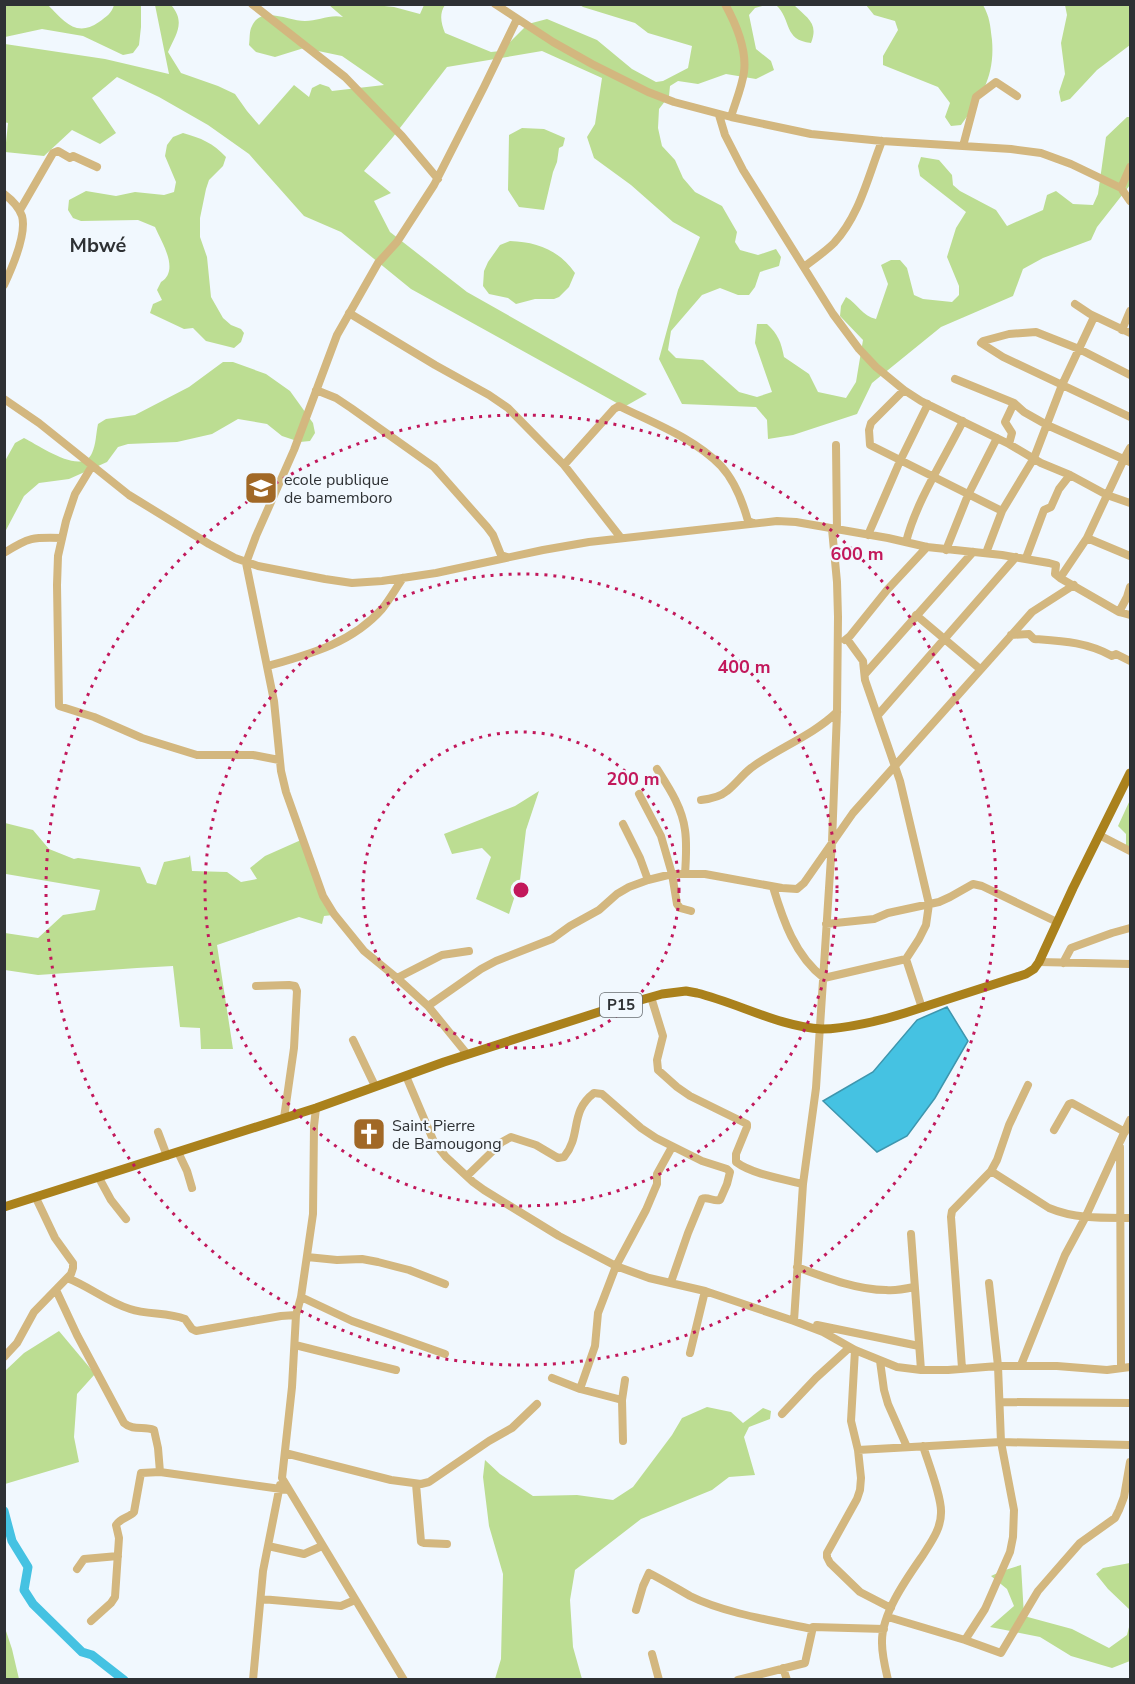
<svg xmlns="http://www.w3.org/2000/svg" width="1135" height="1684" font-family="'Nunito Sans',sans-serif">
<rect width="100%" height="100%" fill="#f1f8fe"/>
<path fill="#bcdd92" d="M5,4L48,5C64,21 76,38 99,22C106,17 112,13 114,5H141V27L139,45L133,53L123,55L83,36L42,29L5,37Z
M365,4L394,7L420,14L424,5H445C439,14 441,23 445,33L491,52L501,51L528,24L547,19L597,40L632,69L656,82L663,81L688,68L692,46L648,33L635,23L583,7L580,5H766L755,8L749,15L756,49L771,61L774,70L756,79L726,74L698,84L678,81L670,86L669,96L659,109L658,128L662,146L675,160L683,178L695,192L722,206L737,232L735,242L740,250L758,255L776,249L781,257L779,266L760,272L755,287L749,295H738L720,288L702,295L671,331L668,350L676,358L703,360L739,392L757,397L772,392L755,343L757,324H767C778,334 781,342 784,357L809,374L818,392L846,398L856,382L863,340L840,316L841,306L846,297C858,304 862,316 876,319L888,284L881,265L891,260H900L907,268L914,295L923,299L952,302L959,295V286L947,257L956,228L966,212L920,176L918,166L921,157L939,160L952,175L953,185L960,191L996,210L1007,226L1043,210L1047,195L1056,191L1073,204L1093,205L1098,194L1106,137L1127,117H1130V185L1097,227L1091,240L1043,258L1023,269L1013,296L941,327L872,383L857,414L793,435L768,439L767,420L756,407L682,404L659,359L678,290L700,237L673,222L631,185L594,158L587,137L595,124L602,78L542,51L447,67L393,137L364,171L391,193L374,201L390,232L467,292L647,394L624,407L411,289L341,232L304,216L249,154L208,125L159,97L117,77L92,98L116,133L100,144L72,130L44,156L5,152L8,123L4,122L5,44L105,59L169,74L155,5H171C186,22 176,34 168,52L181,73L218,86L235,94L247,111L259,125L294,85L309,97L312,88L320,84L329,87L332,91L384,85L342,56L304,48L275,57L256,52L249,45C250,39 249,31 252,26C261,5 289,21 305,21C318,21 330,14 343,17L329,5Z
M776,5H794C807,18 819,23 811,43C783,40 792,20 776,5Z
M866,5H983C990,18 990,24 992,40C995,75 982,97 961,125L951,126L945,117L950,103L938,87L883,65V56L898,30L895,21L874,15Z
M1065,5H1130V45L1097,70L1070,99L1061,102L1059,92L1065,74L1061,43L1067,15Z
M522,128L544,129L565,138L563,146L559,148L557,162L553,172L544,210L519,207L508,190L509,135Z
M183,133C201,138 213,143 226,157L223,166L209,180L206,189L200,218V237L207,257L211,297L223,318L231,325L241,329L244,333L241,342L234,348L206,341L193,328L184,329L150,313L153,304L162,300L157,290L161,282C180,270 162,243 155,227L138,220L81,221L73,218L68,210L69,200L86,191L116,196L135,192L164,195L174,192L176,182L165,156L167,145L173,137Z
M510,241C537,242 559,250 575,273L569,287L559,297L554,299H535L516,304L508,298L489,294L483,286L484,271L488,262L500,245Z
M223,362H233L266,374L290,391L313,423L315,433L310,441L300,442L282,436L267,424L238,419L212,434L177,442L128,444L118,447L107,462L69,479L39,483L24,496L5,532V461L15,443L24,438C40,446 82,476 92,453C96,445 96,433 98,424L106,419L135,415L189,387Z
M539,791L526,830L520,880L509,914L476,899L491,857L482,848L452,854L444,834L515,806Z
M1130,800V848L1126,846V834L1118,826Z
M5,823L33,830L49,849L74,859L78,858L140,867L147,883L156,885L164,862L189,857L190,855L192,871L227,872L241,882L257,879L250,868L265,856L301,840L333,915L324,916L322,924L299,917L217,945L233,1049H201L200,1028L180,1027L173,966L137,968L38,975L5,970V933L38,938L63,915L95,910L100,890L6,874L5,894Z
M59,1331L95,1374L77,1394L74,1437L79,1462L5,1484V1371L24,1353Z
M707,1407L731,1412L743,1423L763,1408L771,1411L770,1419L749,1427L744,1437L755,1475L729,1477L712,1490L641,1519L575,1570L570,1600L573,1647L582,1679H495L501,1659L503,1574L489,1526L483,1477L485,1460L500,1474L533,1496L577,1495L613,1500L633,1487L672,1435L682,1418Z
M1130,1563V1610L1108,1589L1096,1574L1103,1568Z
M1021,1565L1024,1616L1072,1629L1109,1648L1127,1635L1130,1623V1661L1112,1668L1071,1656L1040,1637L990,1627L1014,1606L1007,1589L991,1576L1002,1571Z
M5,1628L12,1649L19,1679H5Z"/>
<path fill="#45c2e2" stroke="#3e96ae" stroke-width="1.5" d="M947,1007L968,1041L935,1098L907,1136L877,1152L823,1101L873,1072L917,1020Z"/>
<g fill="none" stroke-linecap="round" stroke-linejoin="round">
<path stroke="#45c2e2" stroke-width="9" d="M4,1511L12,1541L28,1567L24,1590L33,1604L82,1652L92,1655L124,1680"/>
<path stroke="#d3b77f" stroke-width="8" d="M252,4L345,77L402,136L438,179
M495,4L553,42L592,64L648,92L674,102L731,117L811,134L882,141L1011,149L1041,153L1071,164L1121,188L1130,201
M725,4C736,24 747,49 744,72C742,87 735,103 731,117
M719,115L725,135L743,170L833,314L859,349L876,367L904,390L921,401L1009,444L1041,463L1070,475L1107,495L1130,503
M963,146L976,97L996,82L1017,96
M1121,188L1130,167
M4,194C12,200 19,207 22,216C27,234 12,268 4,285
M20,210L53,153L58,151L70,158L73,156L97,167
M804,267C814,259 825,252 834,243C860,215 868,176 882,141
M1075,304L1090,314L1130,333
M349,313L435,365L489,395L508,408L564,465L621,538
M1122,330L1130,311
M1130,375L1079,349L1036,332L1009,334L983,341L981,343L1003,357L1130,417
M955,379L1014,403L1024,412L1047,425L1130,462
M316,390L336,398L351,408L434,467L487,527L493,535L501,555L507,557
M904,390L871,423L869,430L870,445L1002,511
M4,399L39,423L129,495L209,544L235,558L258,566L325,579L352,583L382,581L436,573L543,550L589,542L777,521L796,522L888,538L927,547L1002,555L1049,563L1056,565L1055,574L1060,578L1119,612L1130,615
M1009,444L1012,433L1005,422L1014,403
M836,445L837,530
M564,465L614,409L619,406C653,423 694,438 721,466C734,480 743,503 748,521L753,523
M92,466L75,494L66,521L58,556L57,585L59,706L94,717L142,738L197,755H253L279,760
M868,535L900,461L928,404
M1087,538L1130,556
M906,542C916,502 944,459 963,421
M946,550L968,495L997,438
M4,553C29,537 33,537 62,538
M986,553L1002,511L1034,458L1062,385L1094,317
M1026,558L1044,510L1051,507L1059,489L1070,475
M1060,578L1087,538L1124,459L1130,448
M1119,612L1127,597L1130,587
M916,615L980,669
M1011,635L1029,634L1034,639C1062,641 1087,642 1112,656L1116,654L1130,661
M845,640L850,636L887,590L927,547
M268,666C310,654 352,643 382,609C390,599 396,588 403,578
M865,674L973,552
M878,715L1016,557
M657,769C669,788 682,807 685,830C687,844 686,860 685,874
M639,794L661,836L672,874L677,904L680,908L691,911
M701,800C710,799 720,797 727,791C736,784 742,775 751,768C778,748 812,736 837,712
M623,824L640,858L648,880
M1099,835L1130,851
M773,887C783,920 795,956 824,978L906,959L919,939L926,925L929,904L900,781L865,680L863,661L847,639
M826,924L874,919L888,913L939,902L950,897L973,884L982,886L1057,922
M906,959L922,1008
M1039,962L1130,964
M1063,963L1071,948L1112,933L1130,928
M397,978L442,955L469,951
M256,986L289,985L295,986L297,991L294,1048L284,1118
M651,997L663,1036L657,1060L658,1070L677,1087L690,1096L747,1124V1127L736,1154V1162C752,1174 783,1179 803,1184
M428,1006L481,969L496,961L552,939L570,926L599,910L617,894L629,887L648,880L672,874H705L782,888L797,889L804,883L853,813L1032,612L1074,585
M353,1040L375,1086
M467,1054L428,1006L397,978L364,951L334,914L323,896L286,792L281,771L274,701L246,563L256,536L294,450L337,335L378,263L397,242L434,185L484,87L517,19
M406,1076L434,1142L446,1157L473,1182L484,1190L559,1236L616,1266L649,1278L705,1291L794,1321L823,1332L855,1350L897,1367L921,1370H948L998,1366L989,1283
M316,1108L314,1126L313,1214L301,1297L296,1315L292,1387L282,1478L404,1680
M1054,1130L1069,1104L1072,1103L1125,1132
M158,1132L167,1156
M1120,1147L1121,1368
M178,1152L187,1171L192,1188
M991,1171L1049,1208C1075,1219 1103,1218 1130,1218
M467,1176L502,1142L511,1137L536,1145L558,1158L564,1157C582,1135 569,1112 594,1093L602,1094L641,1128L656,1138L702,1161L727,1169L730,1172L727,1184L720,1200C714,1202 707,1196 702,1199L688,1233L671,1282
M99,1178L111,1200L126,1219
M911,1234L921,1370
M307,1257L337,1260L362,1259L378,1262L409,1270L445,1284
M797,1267C824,1277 857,1290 886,1290C895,1291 905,1289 914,1287
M67,1278C89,1286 107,1302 130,1309C148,1315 168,1312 185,1319L192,1329L196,1331L281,1316L296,1315
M56,1290L77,1335L124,1423C133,1431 144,1426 154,1430L158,1448L160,1472L288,1490
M301,1297L352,1321L445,1354
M794,1321L803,1184L816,1088L832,842L837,712L838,617L837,582L832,529
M817,1325L919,1346
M295,1345L396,1370
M855,1350L851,1421L858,1450L861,1478L860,1490L857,1499L827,1553V1557L830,1563L860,1592L891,1608
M690,1353L705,1291
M4,1357L17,1343L34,1312L71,1274L73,1268V1263L55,1238L36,1198
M880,1361L884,1390L888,1404L907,1447
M1021,1365L1065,1255L1085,1218L1130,1120
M962,1368L951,1217L952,1211L991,1171L997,1160L1009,1125L1028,1085
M552,1378L580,1389L622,1400L623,1441
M580,1389L595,1346L598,1313L616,1266L646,1210L657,1184V1174L672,1147
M622,1400L625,1380
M1000,1402L1130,1403
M782,1414L816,1378L849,1348
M858,1450L1001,1442L1130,1445
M285,1453L391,1480L421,1484L429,1482L489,1441L512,1428L537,1404
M416,1484L421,1542L424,1543L447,1544
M268,1546L304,1554L322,1546
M77,1569L84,1559L118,1556
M261,1599L341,1606L355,1600
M636,1610L643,1586L649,1573C663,1580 676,1588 690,1596C724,1613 774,1621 812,1629
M888,1617L965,1640L1001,1653L1038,1591L1058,1568L1080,1543L1115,1518L1119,1510L1124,1497L1130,1462
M91,1621L111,1603L115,1597L119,1538L116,1525C121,1517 129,1518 134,1512L141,1473L160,1472
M965,1640L985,1609L1010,1552L1013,1537L1014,1510L1001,1442L998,1366H1057L1107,1370L1130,1367
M652,1654L659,1680
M783,1668L787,1680
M253,1680L263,1571L280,1485
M738,1680L805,1663L813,1627L884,1629
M888,1680C885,1667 882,1655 882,1643C881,1614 907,1578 923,1555C931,1542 941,1529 941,1513C942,1498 928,1462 923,1446"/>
<path stroke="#aa811c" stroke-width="9" d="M4,1207L316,1108L444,1062L602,1011L662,994L686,991L697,993C738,1003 780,1027 822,1029C845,1029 883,1020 905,1013L1026,974L1034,969L1039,962L1073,888L1130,773"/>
</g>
<g fill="none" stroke="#c2185b" stroke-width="3" stroke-dasharray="3 6">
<circle cx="521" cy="890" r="158"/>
<circle cx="521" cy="890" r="316"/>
<circle cx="521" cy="890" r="475"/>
</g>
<defs>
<g id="school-square" transform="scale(1.725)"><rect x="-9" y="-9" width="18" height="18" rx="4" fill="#a16826" stroke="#f1f8fe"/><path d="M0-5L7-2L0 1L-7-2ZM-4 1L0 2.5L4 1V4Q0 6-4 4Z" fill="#fff"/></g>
<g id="church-square" transform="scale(1.725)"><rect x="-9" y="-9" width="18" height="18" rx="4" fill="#a16826" stroke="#f1f8fe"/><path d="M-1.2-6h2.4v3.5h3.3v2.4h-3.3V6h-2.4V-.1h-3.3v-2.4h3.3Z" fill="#fff"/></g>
</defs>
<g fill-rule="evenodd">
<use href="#school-square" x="261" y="488"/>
<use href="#church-square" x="369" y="1134"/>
</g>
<g text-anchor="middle" stroke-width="4.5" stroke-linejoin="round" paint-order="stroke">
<rect fill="#f1f8fe" stroke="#686d71" stroke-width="1.5" x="600" y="993" width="42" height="24" rx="4.5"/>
<g font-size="15" font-weight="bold" fill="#2e3134">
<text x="621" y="1010">P15</text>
</g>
<g font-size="16" fill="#2e3134" stroke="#f1f8fe" text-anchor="start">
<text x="284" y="485">ecole publique<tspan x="284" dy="18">de bamemboro</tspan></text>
<text x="392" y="1131">Saint Pierre<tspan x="392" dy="18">de Bamougong</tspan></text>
</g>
<g font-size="20" font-weight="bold" fill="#2e3134" stroke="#f1f8fe">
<text x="98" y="252">Mbwé</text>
</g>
</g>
<circle cx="521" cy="890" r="9" fill="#c2185b" stroke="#f1f8fe" stroke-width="3"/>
<g font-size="18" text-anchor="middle" font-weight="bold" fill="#c2185b" stroke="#f1f8fe" stroke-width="4.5" stroke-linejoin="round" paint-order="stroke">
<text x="857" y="560">600 m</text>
<text x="744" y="673">400 m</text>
<text x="633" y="785">200 m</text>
</g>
<rect width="1135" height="1684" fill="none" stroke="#2e3134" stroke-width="12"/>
</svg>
